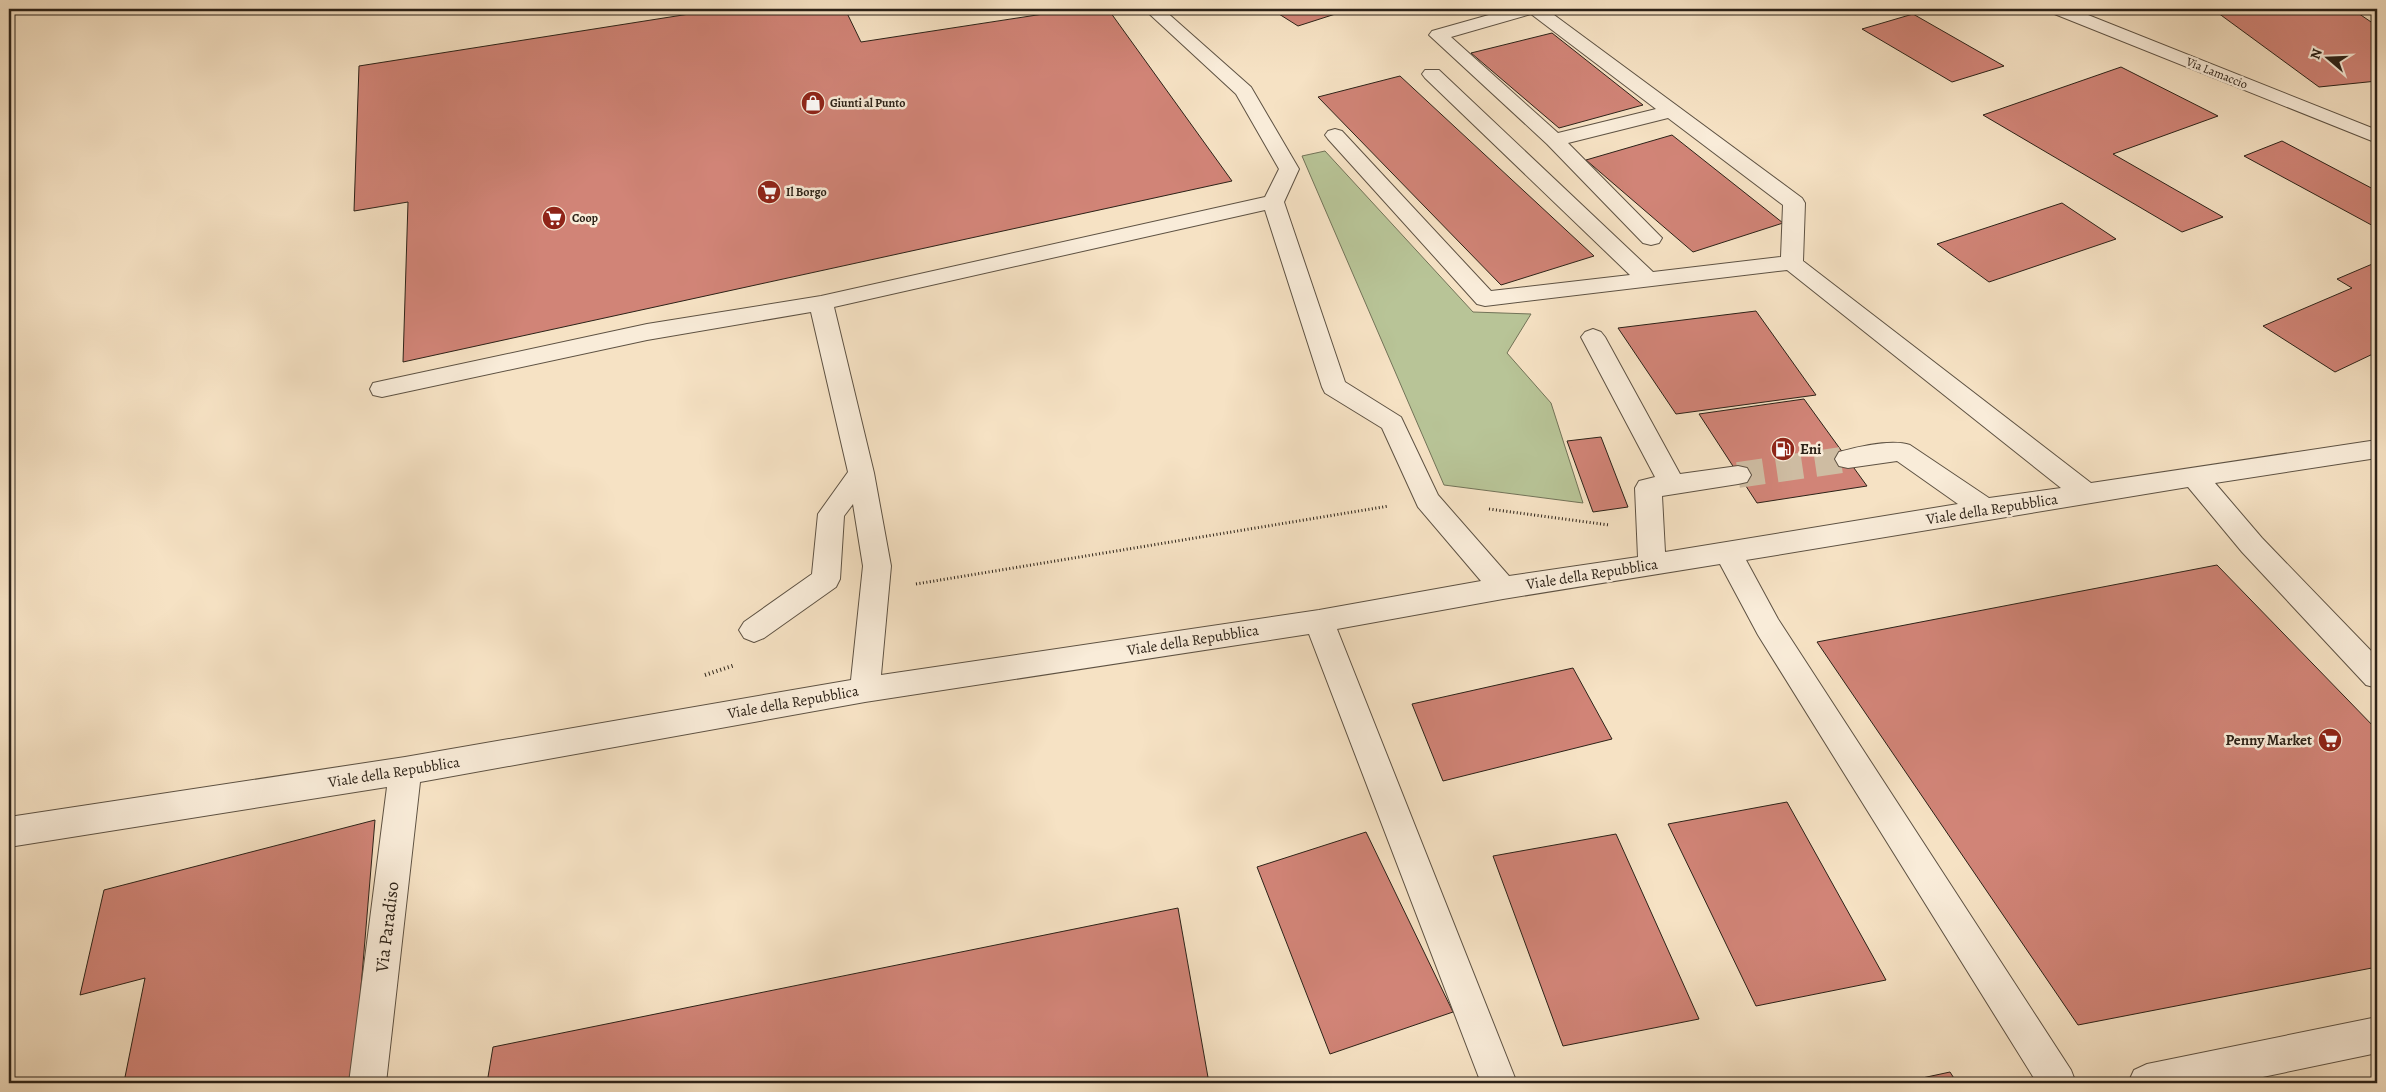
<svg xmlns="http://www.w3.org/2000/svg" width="2386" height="1092" font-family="Alegreya,serif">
<rect width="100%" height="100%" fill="#f6e2c4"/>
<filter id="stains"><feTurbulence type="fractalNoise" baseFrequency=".004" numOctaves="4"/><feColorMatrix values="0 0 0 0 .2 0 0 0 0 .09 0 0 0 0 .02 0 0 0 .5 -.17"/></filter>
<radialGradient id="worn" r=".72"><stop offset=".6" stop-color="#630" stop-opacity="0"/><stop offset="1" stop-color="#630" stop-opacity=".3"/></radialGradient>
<path fill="#b8c497" stroke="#727358" d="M1325,151L1473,312L1531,314L1507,353L1551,403L1583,503L1444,485L1302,156Z"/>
<path fill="#d18477" stroke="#2c2218" d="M721,9H845L861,42L1076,9H1108L1232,181L403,362L408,202L354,211L359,66Z
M1271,9H1351L1298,26Z
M2225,9H2352L2377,26V81L2319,87L2214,10Z
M1913,14L2004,66L1952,82L1862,29Z
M1552,33L1643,105L1559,128L1471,53Z
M2121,67L2218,116L2113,154L2223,217L2182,232L1983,115Z
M1400,76L1594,256L1501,285L1318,97Z
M1672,135L1783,223L1693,252L1586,160Z
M2282,141L2377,191V228L2244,156Z
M2062,203L2116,239L1989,282L1937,244Z
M2377,262V352L2335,372L2263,326L2352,288L2337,279Z
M1756,311L1816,395L1676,414L1618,328Z
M1804,399L1867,486L1757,503L1699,414Z
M1601,437L1628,507L1593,512L1567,441Z
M2217,565L2377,730V967L2078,1025L1817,642Z
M1573,668L1612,739L1443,781L1412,704Z
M1787,802L1886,980L1756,1006L1668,824Z
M375,820L353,1083H118L124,1082L145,978L80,995L104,890Z
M1366,832L1453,1012L1330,1054L1257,867Z
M1616,834L1699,1019L1563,1046L1493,856Z
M1178,908L1209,1083H487L493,1047Z
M1950,1072L1957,1083H1899Z"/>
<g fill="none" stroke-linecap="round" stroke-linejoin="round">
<path stroke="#cebca2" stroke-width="26" stroke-dasharray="26 13" stroke-linecap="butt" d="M1738,475L1848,459"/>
<g stroke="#5e5243" stroke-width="2">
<path id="minor" d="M1144,9H1163L1251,87L1299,169L1284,202L1345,382L1401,417L1438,495L1509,576L1638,557L1635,488L1639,481L1655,477L1581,337L1585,332L1593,329L1601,332L1605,337L1680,474L1738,466L1747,468L1751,475L1747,482L1738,484L1662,496L1665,552L1958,504L1897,461L1848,468L1839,466L1835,459L1839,452C1857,447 1892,439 1910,445L1989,498L2061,488L1787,270L1485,306L1477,304L1328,139L1325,135L1328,131L1335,129L1342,131L1491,291L1630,275L1425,78L1422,74L1425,70H1439L1653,272L1781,257L1783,205L1668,118L1568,143L1662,238L1659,243L1651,245L1643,243L1547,144L1429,35L1432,31L1510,9H1546L1802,198L1805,203L1803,261L2091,483L2377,440V458L2215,483L2262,538L2377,657V688L2366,685L2242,552L2188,487L1746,560L1778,619L2071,1070L2076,1083H2037L1758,635L1720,564L1503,599L1337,629L1517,1083H1481L1309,634L865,702L420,782L386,1083H349L387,787L9,847V817L405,757L851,680L863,566L853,504L844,516L840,579L836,587L764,638L754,642L744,638L739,630L744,622L812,574L818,514L848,472L811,312L647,340L382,397L373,395L370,389L373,383L382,381L647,324L821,296L1265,197L1279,169L1236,94ZM1531,14L1656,109L1558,133L1451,37ZM1265,210L1322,387L1325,393L1382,428L1418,507L1481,581L1319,610L881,675L891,566L874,473L834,307Z
M2049,9H2073L2377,130V143L2052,13Z
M2377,1017V1053L2234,1083H2128L2134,1070L2147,1064Z"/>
</g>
<path stroke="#2c2218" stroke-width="3" stroke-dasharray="1 2.5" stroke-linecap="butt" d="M1489,509L1609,525
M916,584L1389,506"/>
<path stroke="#2c2218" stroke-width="4" stroke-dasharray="1 3" stroke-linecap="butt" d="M705,675L735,665"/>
<use href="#minor" fill="#f9ecd9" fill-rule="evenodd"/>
</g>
<defs>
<g id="shop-disc" transform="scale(1.25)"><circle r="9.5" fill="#8f2418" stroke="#f9ecd9"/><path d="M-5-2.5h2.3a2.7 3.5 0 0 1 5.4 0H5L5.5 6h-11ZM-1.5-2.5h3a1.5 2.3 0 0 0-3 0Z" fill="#fff"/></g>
<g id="supermarket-disc" transform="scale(1.25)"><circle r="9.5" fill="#8f2418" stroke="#f9ecd9"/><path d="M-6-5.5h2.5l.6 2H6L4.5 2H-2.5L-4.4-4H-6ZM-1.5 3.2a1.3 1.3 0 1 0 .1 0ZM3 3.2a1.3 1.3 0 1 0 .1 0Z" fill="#fff"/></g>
<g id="fuel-disc" transform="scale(1.25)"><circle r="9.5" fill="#8f2418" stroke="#f9ecd9"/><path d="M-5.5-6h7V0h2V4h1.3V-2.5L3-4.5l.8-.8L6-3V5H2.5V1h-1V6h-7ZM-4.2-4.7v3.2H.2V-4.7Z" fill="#fff"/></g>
</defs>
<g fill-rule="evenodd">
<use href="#shop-disc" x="813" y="103"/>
<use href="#supermarket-disc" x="769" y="192"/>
<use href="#supermarket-disc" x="554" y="218"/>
<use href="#fuel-disc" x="1783" y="449"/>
<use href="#supermarket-disc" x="2330" y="740"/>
</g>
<g text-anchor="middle" stroke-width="5" stroke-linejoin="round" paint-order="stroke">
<g font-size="12" fill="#2c2218" stroke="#f9ecd9">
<text transform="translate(2217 73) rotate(22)" y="4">Via Lamaccio</text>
</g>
<g font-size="12" font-weight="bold" fill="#2c2218" stroke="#f9ecd9" text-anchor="start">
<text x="830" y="107">Giunti al Punto</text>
<text x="786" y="196">Il Borgo</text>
<text x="572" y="222">Coop</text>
</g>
<g font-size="15" font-weight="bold" fill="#2c2218" stroke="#f9ecd9" text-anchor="start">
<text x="1800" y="454">Eni</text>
<text x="2312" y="745" text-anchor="end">Penny Market</text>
</g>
<g font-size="15" fill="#2c2218" stroke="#f9ecd9">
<text transform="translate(1992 509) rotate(-9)" y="5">Viale della Repubblica</text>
<text transform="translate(1592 574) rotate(-9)" y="5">Viale della Repubblica</text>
<text transform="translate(1193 640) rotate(-9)" y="5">Viale della Repubblica</text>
<text transform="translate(793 702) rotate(-10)" y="5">Viale della Repubblica</text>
<text transform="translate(394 772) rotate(-9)" y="5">Viale della Repubblica</text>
</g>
<g font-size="18" fill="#2c2218" stroke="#f9ecd9">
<text transform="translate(387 927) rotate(-83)" y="6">Via Paradiso</text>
</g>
</g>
<rect width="2386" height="1092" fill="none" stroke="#f6e2c4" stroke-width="30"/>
<rect x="10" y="10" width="2366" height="1072" fill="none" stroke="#2c2218" stroke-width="2.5"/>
<rect x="15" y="15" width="2356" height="1062" fill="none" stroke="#2c2218"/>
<g transform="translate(2328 58) rotate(289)" stroke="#f9ecd9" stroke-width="4" paint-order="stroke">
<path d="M0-4L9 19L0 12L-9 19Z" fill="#2c2218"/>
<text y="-8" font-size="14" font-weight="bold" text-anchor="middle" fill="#2c2218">N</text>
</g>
<rect width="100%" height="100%" filter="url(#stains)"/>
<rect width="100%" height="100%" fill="url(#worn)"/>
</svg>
